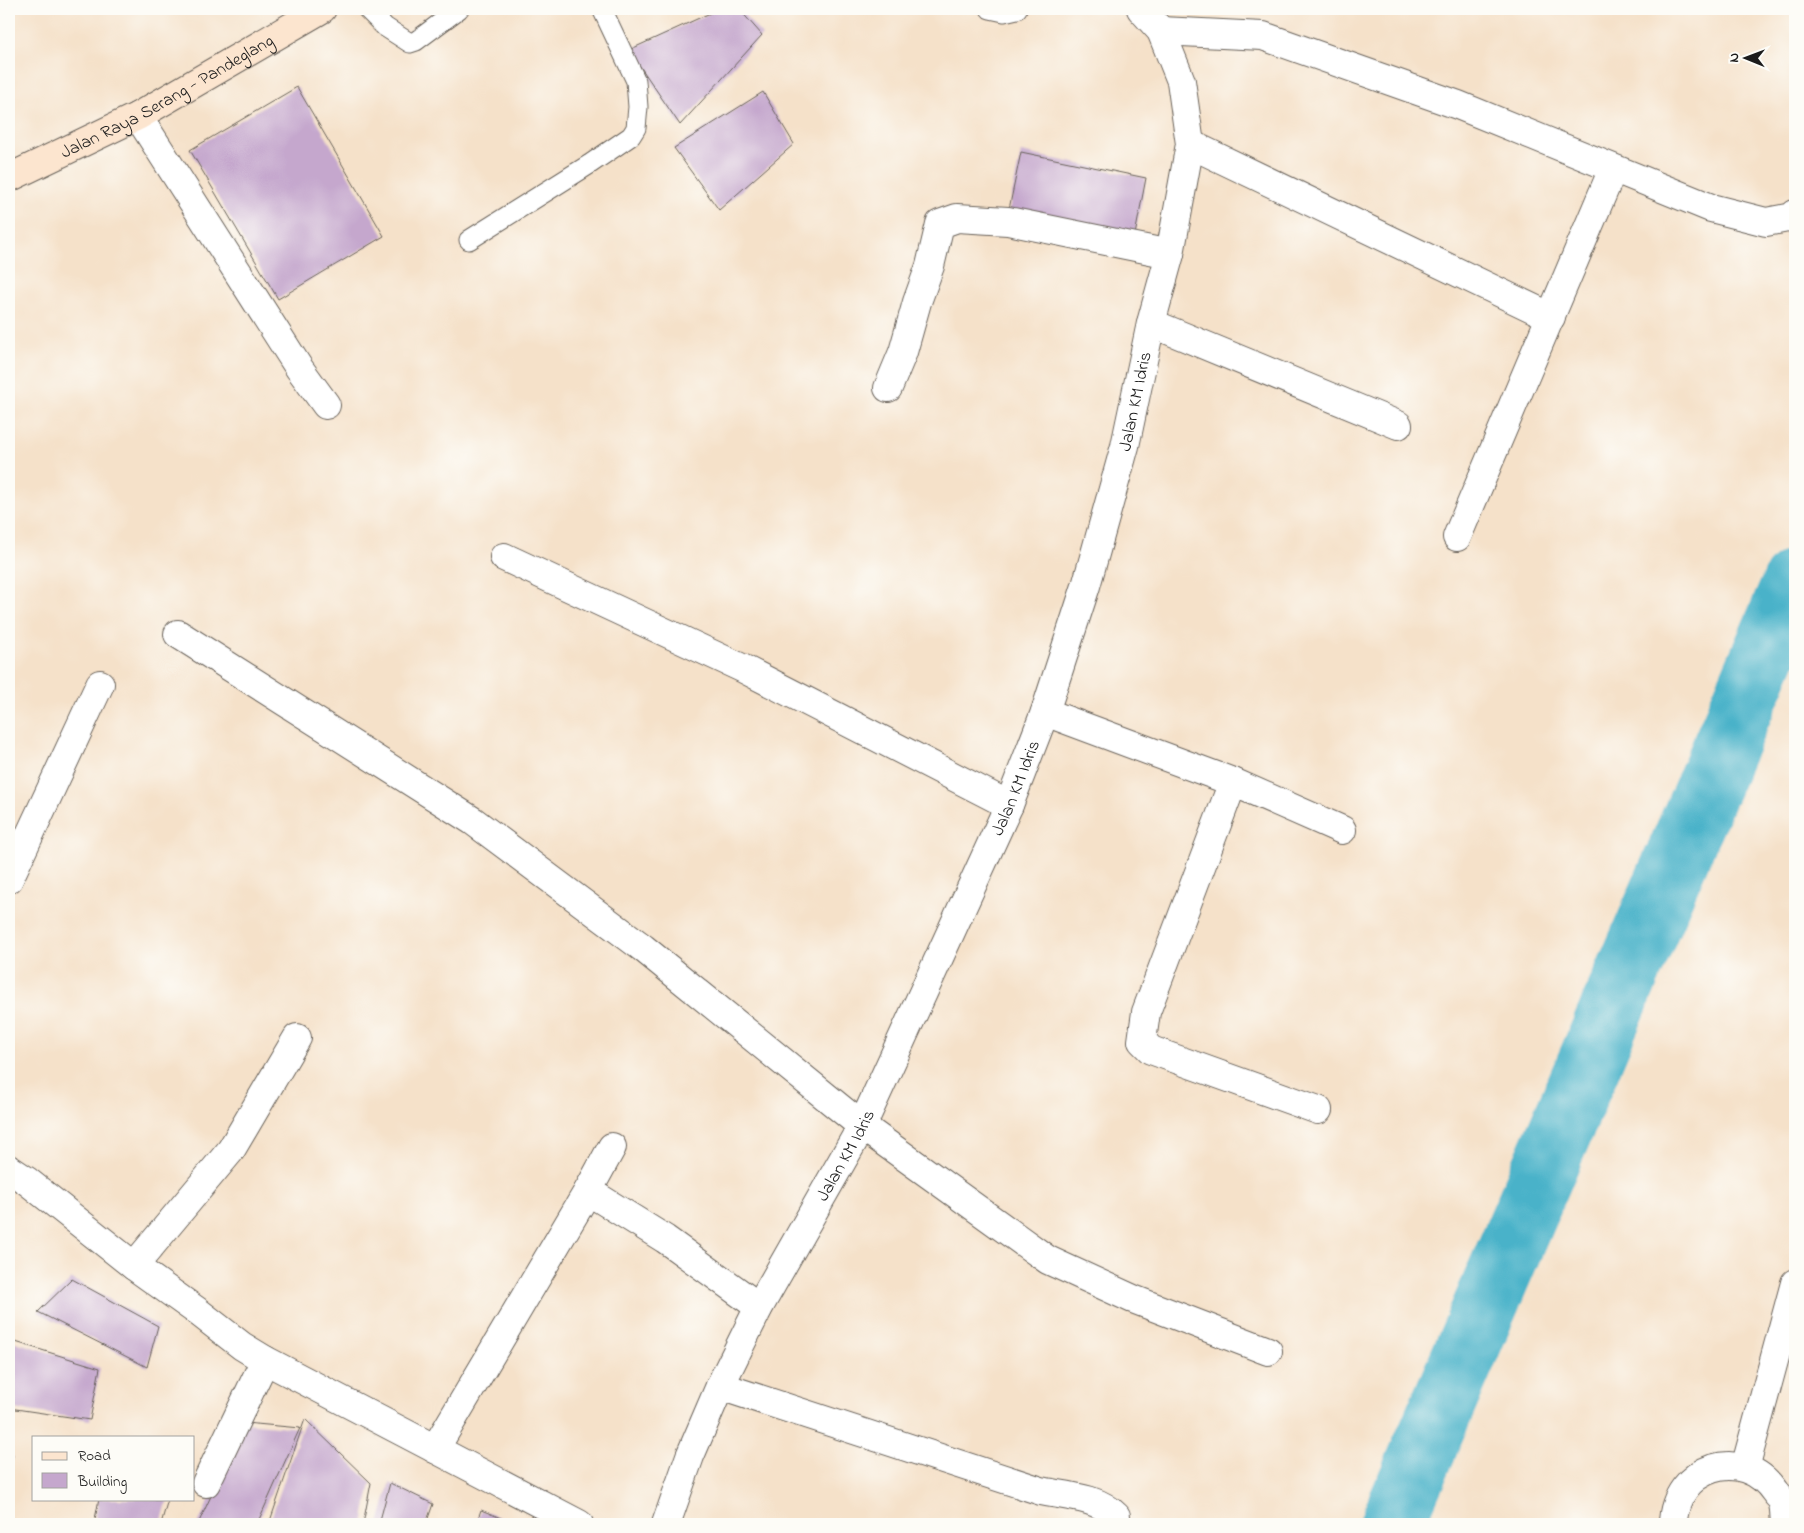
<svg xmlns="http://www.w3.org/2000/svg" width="1804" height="1533" font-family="'Indie Flower',sans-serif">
<rect width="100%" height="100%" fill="#fdfcf7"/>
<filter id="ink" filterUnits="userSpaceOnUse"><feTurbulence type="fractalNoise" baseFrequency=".02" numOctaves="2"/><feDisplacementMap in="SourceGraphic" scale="10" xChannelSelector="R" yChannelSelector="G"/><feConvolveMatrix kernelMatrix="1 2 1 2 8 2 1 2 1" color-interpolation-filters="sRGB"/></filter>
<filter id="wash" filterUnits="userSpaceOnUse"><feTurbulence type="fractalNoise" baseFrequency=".0096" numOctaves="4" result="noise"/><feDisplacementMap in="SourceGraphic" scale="20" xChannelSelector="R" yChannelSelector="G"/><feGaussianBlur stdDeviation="1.12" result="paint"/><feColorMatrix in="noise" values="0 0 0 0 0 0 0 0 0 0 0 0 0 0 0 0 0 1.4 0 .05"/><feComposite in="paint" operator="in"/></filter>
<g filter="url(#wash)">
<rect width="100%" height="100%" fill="#f5e1c9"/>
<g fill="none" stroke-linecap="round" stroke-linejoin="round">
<path stroke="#4ab2c9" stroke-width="65" d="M1392,1524L1795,582"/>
</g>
<g id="blocks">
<path fill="#c5a7cd" d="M719,9H739L762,35L680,125L629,50Z
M297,87L384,236L278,299L190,150Z
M763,92L794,144L719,210L674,148Z
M1021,152L1146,178L1134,240L1008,214Z
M72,1279L158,1326L147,1367L38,1312Z
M9,1340L100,1368L90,1420L9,1408Z
M305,1419L371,1483L363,1524H269Z
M245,1423L300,1428L257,1524H198Z
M9,1455H13L10,1472H9Z
M390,1483L433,1504L426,1524H379Z
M99,1499H168L161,1524H94Z
M481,1510L516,1524H476Z"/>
</g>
</g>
<g filter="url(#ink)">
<use href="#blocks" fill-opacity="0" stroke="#686159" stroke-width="1"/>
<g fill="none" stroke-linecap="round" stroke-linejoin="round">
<g stroke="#686159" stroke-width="21">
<path id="lane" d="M367,9L385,27L410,43L416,41L459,9
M990,9L1004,12L1017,9
M469,240L590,164L631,136L636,128L638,107L636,81L602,9"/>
</g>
<g stroke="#686159" stroke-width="30">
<g id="street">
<path d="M1161,31L1263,36L1458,105L1711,208L1766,222L1793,217L1795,214"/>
<path d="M138,116L299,368L326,405"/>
<path d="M1190,144L1551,317"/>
<path d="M1151,323L1398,425"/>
<path d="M888,388L903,352L917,302L930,266L940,224L957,218L1008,221L1170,254"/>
<path d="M1457,537L1613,169"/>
<path d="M504,557L742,668L1009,805"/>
<path d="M178,634L473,821L643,948L862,1126L1048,1260L1133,1299L1268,1351"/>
<path d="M1045,712L1233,782L1342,830"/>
<path d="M1233,782L1146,1012L1142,1041L1151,1050L1318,1110"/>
<path d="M9,879L100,684"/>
<path d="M9,1169L27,1181L134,1266L197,1311L242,1346L265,1360L579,1524"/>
<path d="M588,1191L665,1239L759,1307"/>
<path d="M134,1266L231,1150L297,1038"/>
<path d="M720,1386L1041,1491C1066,1496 1098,1497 1116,1516V1524"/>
<path d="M435,1449L588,1191L612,1147"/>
<path d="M1745,1468L1795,1283"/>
<path d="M206,1483L265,1360"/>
<path id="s1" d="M666,1524L690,1456L720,1386L759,1307L862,1126L1009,805L1045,712L1086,586L1125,446L1151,323L1170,254L1190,144L1181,81L1161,31L1141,9"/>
<path d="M1673,1524C1674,1467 1743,1444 1775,1492C1777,1495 1781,1498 1782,1501C1785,1508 1784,1517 1785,1524"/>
</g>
</g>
<g stroke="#686159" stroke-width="30">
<g id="secondary">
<path id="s2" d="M9,178L138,116L322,9"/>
</g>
</g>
<use href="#lane" stroke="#fff" stroke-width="19"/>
<use href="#street" stroke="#fff" stroke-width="28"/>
<use href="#secondary" stroke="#fce5cf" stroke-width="28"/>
</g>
</g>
<g text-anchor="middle" stroke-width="5" stroke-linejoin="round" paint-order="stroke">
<g font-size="18" fill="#1c1c1c" stroke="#fdfcf7">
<text dy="6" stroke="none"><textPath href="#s2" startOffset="178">Jalan Raya Serang - Pandeglang</textPath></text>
<text dy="6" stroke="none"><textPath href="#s1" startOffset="1221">Jalan KM Idris</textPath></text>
<text dy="6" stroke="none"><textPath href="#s1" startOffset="816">Jalan KM Idris</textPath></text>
<text dy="6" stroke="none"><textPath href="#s1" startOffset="411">Jalan KM Idris</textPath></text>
</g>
</g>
<rect width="1804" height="1533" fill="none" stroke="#fdfcf7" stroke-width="30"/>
<rect x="32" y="1436" width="162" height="65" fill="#fdfcf7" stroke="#a3a29f"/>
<rect x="42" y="1452" width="25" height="8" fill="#fce5cf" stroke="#a3a29f"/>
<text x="78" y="1460" font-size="15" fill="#1c1c1c">Road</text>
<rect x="42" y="1473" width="25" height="15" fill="#c5a7cd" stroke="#a3a29f"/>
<text x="78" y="1486" font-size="15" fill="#1c1c1c">Building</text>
<g transform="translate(1746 58) rotate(271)" stroke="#fdfcf7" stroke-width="4" paint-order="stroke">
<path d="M0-4L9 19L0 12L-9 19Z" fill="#1c1c1c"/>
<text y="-8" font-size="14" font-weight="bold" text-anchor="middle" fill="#1c1c1c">N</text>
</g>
</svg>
